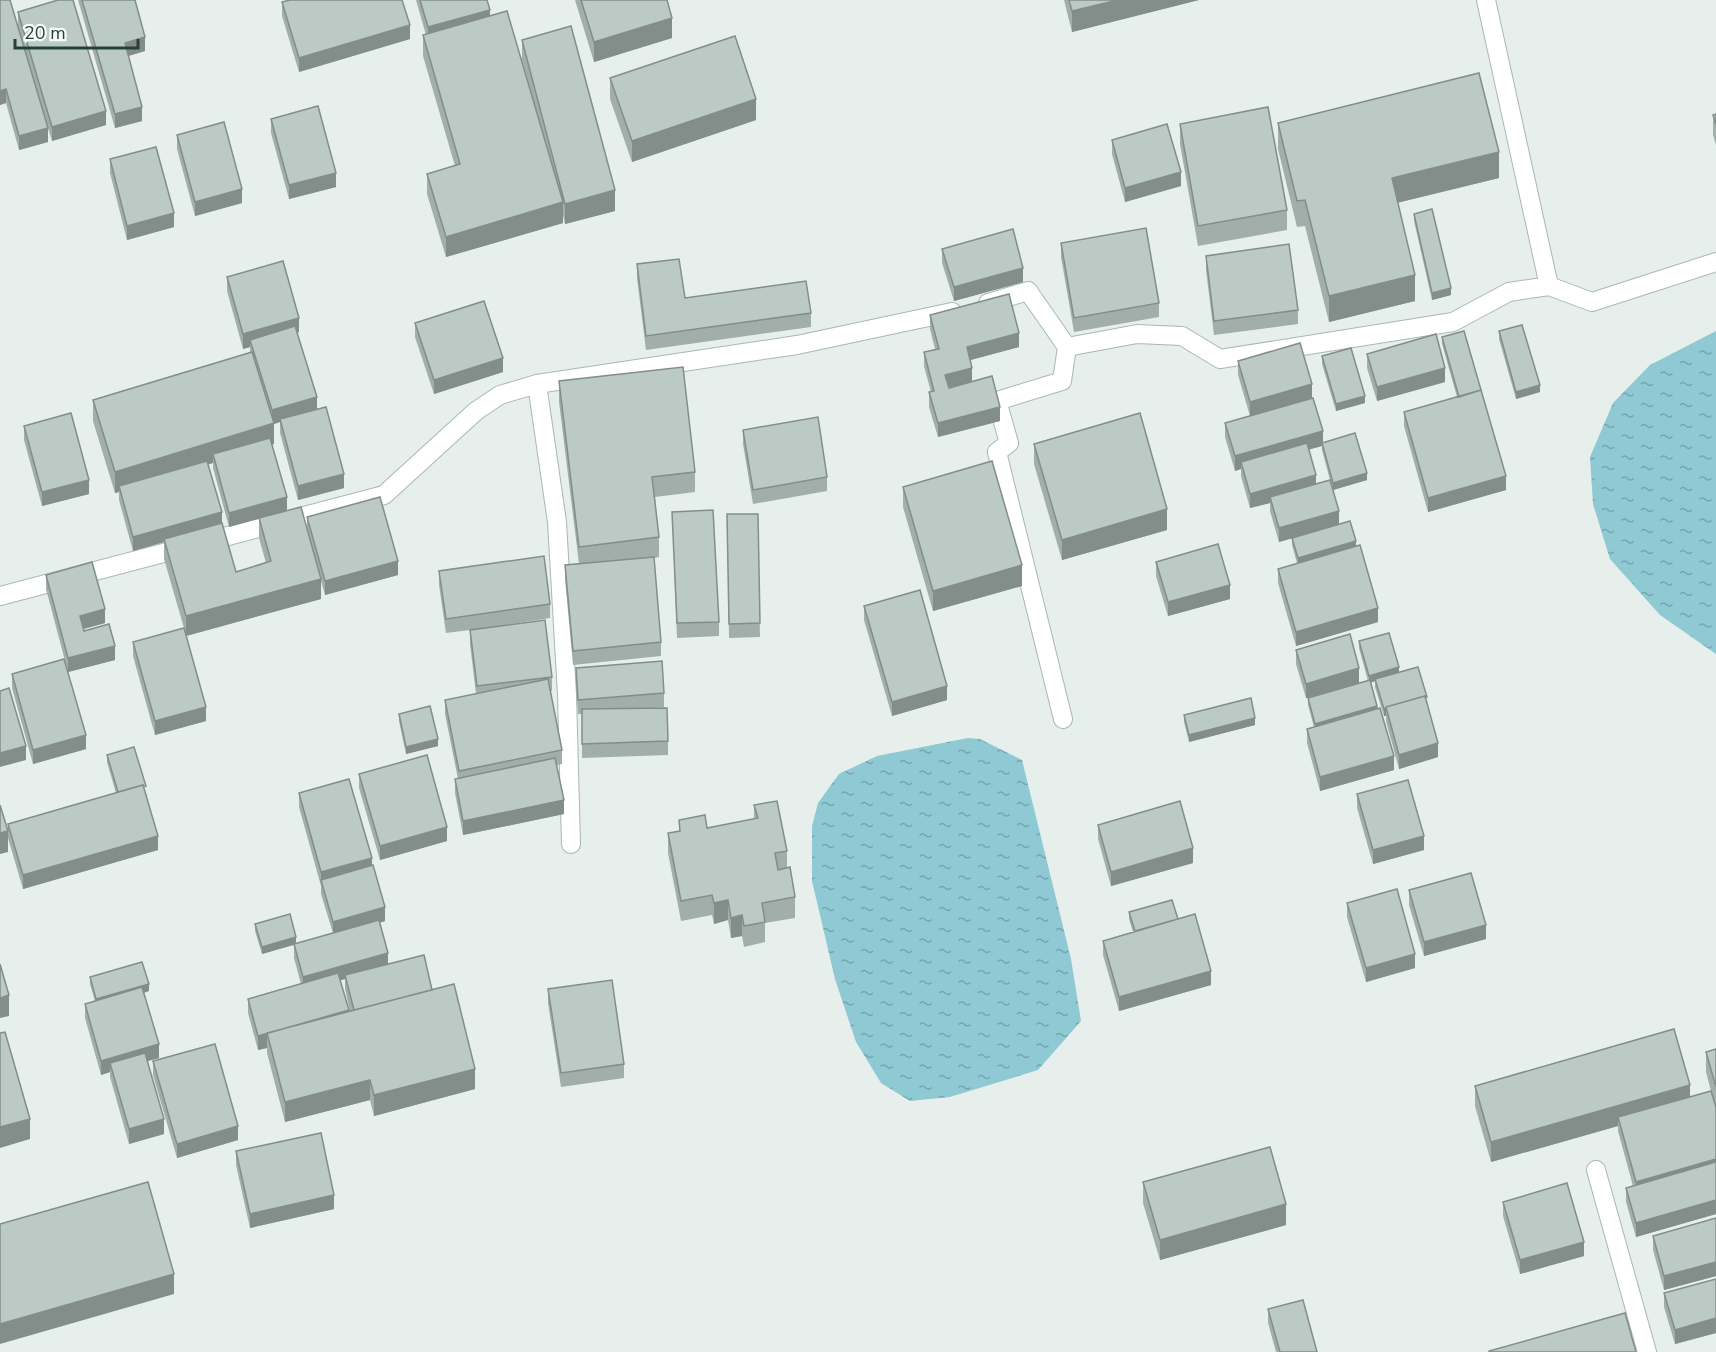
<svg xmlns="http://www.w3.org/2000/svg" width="1716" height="1352" font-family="'Nunito Sans',sans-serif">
<defs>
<pattern id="water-ripples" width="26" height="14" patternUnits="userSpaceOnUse" patternTransform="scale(1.5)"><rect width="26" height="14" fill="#8ec9d4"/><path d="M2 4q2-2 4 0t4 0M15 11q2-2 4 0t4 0" fill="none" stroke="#74a5ad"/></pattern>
</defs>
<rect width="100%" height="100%" fill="#e6efeb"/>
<path fill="url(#water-ripples)" d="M1716,331V654L1660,615L1610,559L1593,504L1590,457L1613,403L1650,365Z
M968,738L980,739L1022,760L1071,959L1081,1021L1038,1070L950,1097L910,1101L881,1083L856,1042L835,979L812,881V826L818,803L839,774L877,756Z"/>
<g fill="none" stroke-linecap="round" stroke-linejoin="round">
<g stroke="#a8b8b2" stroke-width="20">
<path id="minor" d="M1486,0L1549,286
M988,303L1028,291L1067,347L1137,334L1182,336L1220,359L1453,322L1509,292L1549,286L1592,302L1716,262
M537,384L557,522L567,695L571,844
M0,596L384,495L476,411L500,395L537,384L797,345L952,312
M1063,719L997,452L1009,443L997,401L1062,381L1067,347
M1596,1170L1647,1352"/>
</g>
<use href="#minor" stroke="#fff" stroke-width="18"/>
</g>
<path fill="#a1aea9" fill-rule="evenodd" d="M78,0H135L145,51L128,56L142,121L115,128Z
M416,0H487L490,16L532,96L522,60V40L615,211L565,224L563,215V223L446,257L427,194V174L455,166L423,56V35H426Z
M575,0H667L672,38L594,62Z
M1064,0H1199L1072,32Z
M282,2L410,39L299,72L282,16Z
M18,12L106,125L52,141L48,128V142L19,150L6,103L0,105L18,26Z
M610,78L756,120L632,162L610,99Z
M1716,114V145L1713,135V115Z
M271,119L336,187L289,199L271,133Z
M1278,123L1499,178L1397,203L1415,301L1329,322L1305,226L1297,227L1278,149Z
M1180,124L1287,210V230L1198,246L1180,144Z
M177,135L242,203L195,216L177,149Z
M1112,140L1181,186L1125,202L1112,154Z
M110,159L174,227L127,240L110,173Z
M1414,214L1451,295L1432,300L1414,221Z
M1061,243L1159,303V317L1074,332L1061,257Z
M942,249L1023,282L954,301L942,263Z
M1206,256L1298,310V324L1214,335L1206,270Z
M637,264L685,298L811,313V327L646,350L637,278Z
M227,277L299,332L297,333L317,409L344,488L298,500L280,433V422L274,424V444H272L287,510L307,530V517L398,575L325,595L321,581V599L186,636L206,721L155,735L133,656V642L184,628L164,559V542L133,551L119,500V492L115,493L93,421V400L250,353V347L243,349L227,291ZM213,463V468L229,527L259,519V538L266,563L236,572L222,523L208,464Z
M930,315L1019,347L970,360L972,381L1000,421L938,437L929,407V392H931L924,366V352L935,349L930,329Z
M415,323L503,372L434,394L415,337Z
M1499,331L1540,392L1516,399L1499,339Z
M1442,337L1506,490L1428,512L1404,426V412L1457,397L1442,344Z
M1367,354L1445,382L1377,401L1367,368Z
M1322,356L1365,403L1336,411L1322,364Z
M1238,361L1312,398L1250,416L1238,375Z
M559,381L695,472V492L655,497L659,537V557L654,558L661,642V656L573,665L565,579V565L579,564L559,402Z
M1225,423L1323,442L1367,480L1333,490L1339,525L1356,546L1378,622L1296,646L1278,583V569L1297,563L1292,545V538L1279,542L1270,511V503L1250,508L1241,476V469L1235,471L1225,437ZM1322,446V450L1330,480L1316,484L1308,449Z
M24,426L89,494L42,506L24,440Z
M743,430L827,477V491L753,504L743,444Z
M1034,444L1167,530L1062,560L1034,464Z
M903,487L1022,586L933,611L903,507Z
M672,512L719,622V636L677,638Z
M727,514H758L760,637L729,638Z
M1156,562L1230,599L1168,616L1156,576Z
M439,571L550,604V618L492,627L552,677V691H550L562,750V764L557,765L564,814L463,835L455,793V779H458L445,714V700L476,694L470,644V630L446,633L439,585Z
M46,575L105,623L83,629L84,631L115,660L68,672L46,589Z
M864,606L947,700L892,716L864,620Z
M1359,641L1399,672L1427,703L1438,757L1399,769L1386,721V716H1384L1375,687V681L1371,682L1394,770L1320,791L1307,743V729L1314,727L1308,705V698L1368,681L1359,648Z
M1296,650L1359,683L1306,698L1296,664Z
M576,668L664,693V707L652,708L668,741V755L582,758V714H578L576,682Z
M12,674L86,749L33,764L12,688Z
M399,714L438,746L406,754L399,721Z
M1184,715L1255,725L1189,742L1184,722Z
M107,755L146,793L158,850L23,889L8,838V824L116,793L107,762Z
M359,774L447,841L380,860L359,788Z
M299,793L372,865L385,921L379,923L388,964L432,990L475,1089L374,1116L370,1100L285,1122L267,1053V1048L258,1050L248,1013V999L301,984L294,958V945L262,954L255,931V924L296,943L333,933L321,894V886L299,807ZM345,979V989L350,1011L349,1012L340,980Z
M1357,794L1424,850L1373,864L1357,808Z
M754,805L787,851V868L795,897V918L765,923V942L744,947L742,936L731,938L728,920L714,924L712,915L681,921L668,853V833L679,831V820L707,828L754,819Z
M1098,825L1193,863L1111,886L1098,839Z
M1409,890L1486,939L1424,956L1409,905Z
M1347,903L1415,968L1366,982L1347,917Z
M1129,912L1178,919L1211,985L1119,1011L1103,955V941L1133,932L1129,919Z
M90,977L149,991L144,993L159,1058L147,1061L164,1134L129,1144L110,1077V1072L101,1075L85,1018V1004L95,1001L90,984Z
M548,989L624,1064V1078L561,1087L548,1003Z
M1716,1049V1214L1636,1237L1626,1202V1188L1633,1186L1618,1131V1126L1491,1162L1475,1106V1086L1690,1097L1711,1091L1706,1072V1052Z
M153,1061L238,1140L177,1158L153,1075Z
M236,1151L334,1209L250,1228L236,1165Z
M1143,1182L1286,1225L1160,1260L1143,1203Z
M1503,1202L1584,1256L1520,1274L1503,1216Z
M1716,1218V1276L1664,1290L1653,1250V1236Z
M1716,1279V1333L1675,1344L1664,1307V1293Z
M1268,1309L1317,1352H1276L1268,1323Z"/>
<path fill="#838d89" d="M1118,0H1199L1072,32V11Z
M490,10V24L428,41V27Z
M672,18V38L594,62V42Z
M410,25V39L299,72V58Z
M145,37V51L125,57V43Z
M6,89V103L0,105V91Z
M756,99V120L632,162V141Z
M142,107V121L115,128V114Z
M106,111V125L52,141V127Z
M48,128V142L19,150V136Z
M1499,152V178L1392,204V178Z
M1181,172V186L1125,202V188Z
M336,173V187L289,199V185Z
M242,189V203L195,216V202Z
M615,190V211L565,224V204Z
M563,202V223L446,257V237Z
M174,213V227L127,240V226Z
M1023,268V282L954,301V287Z
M1415,275V301L1329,322V296Z
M1451,288V295L1432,300V293Z
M299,318V332L252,346L250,340V347L243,349V334Z
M1019,333V347L967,361V347Z
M503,358V372L434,394V380Z
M972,368V382L945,389V375Z
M1445,368V382L1377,401V387Z
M1312,384V398L1250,416V402Z
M1540,385V392L1516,399V392Z
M1365,396V403L1336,411V404Z
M317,397V411L280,419V422L274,424V444L215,462L213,454V463L120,491L119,486V492L115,493V472L272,424V410Z
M1000,407V421L938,437V423Z
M1323,431V445L1322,443V446L1243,468L1241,462V469L1235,471V456Z
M1367,473V480L1333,490V483Z
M344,474V488L298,500V486Z
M1316,475V489L1270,497V503L1250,508V494Z
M1506,476V490L1428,512V498Z
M89,480V494L42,506V492Z
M287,497V511L229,527V513Z
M1167,509V530L1062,560V540Z
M1339,511V525L1279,542V528Z
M222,512V526L164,539V542L133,551V537Z
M1356,541V548L1298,565V558Z
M398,561V575L325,595V581Z
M1022,565V586L933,611V591Z
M321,579V599L186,636V616Z
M1230,585V599L1168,616V602Z
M1378,608V622L1296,646V632Z
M105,609V623L80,630V616Z
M115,646V660L68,672V658Z
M1399,667V674L1369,683V676Z
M1359,668V683L1306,698V684Z
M947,686V700L892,716V702Z
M1377,706V713L1315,731V724Z
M206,707V721L155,735V721Z
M1386,708V716H1384V709Z
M1255,718V725L1189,742V735Z
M86,735V749L33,764V750Z
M438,739V746L406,754V747Z
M1438,743V757L1399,769V755Z
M26,746V760L0,767V753Z
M1394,756V770L1320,791V777Z
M564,800V814L463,835V821Z
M447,827V841L380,860V846Z
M8,831V852L0,854V833Z
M158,836V850L23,889V875Z
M1424,836V850L1373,864V850Z
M1193,848V863L1111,886V872Z
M372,858V872L321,880V886V872Z
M728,900V920L714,924V903Z
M385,907V921L333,936V922Z
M742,915V936L731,938V918Z
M1486,925V939L1424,956V942Z
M296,937V944L262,954V947Z
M388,953V967L345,975V979L303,991V977Z
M1415,954V968L1366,982V968Z
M1211,971V985L1119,1011V997Z
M149,984V991L96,1006V999Z
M9,995V1016L0,1018V998Z
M267,1034V1048L258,1050V1036Z
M159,1044V1058L112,1071L110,1063V1072L101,1075V1061Z
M475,1069V1089L374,1116V1095Z
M370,1080V1100L285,1122V1102Z
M1690,1085V1105L1618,1117V1126L1491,1162V1142Z
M30,1119V1139L0,1148V1127Z
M164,1119V1134L129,1144V1129Z
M238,1126V1140L177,1158V1144Z
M1716,1159V1173L1636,1196V1182Z
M334,1195V1209L250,1228V1214Z
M1716,1200V1214L1636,1237V1223Z
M1286,1204V1225L1160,1260V1240Z
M1584,1242V1256L1520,1274V1260Z
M1716,1262V1276L1664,1290V1276Z
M174,1274V1294L0,1344V1324Z
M1716,1318V1333L1675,1344V1330Z"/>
<path fill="#bbcac4" stroke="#838d89" stroke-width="1.5" d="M0,0H10L48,128L19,136L6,89L0,91Z
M58,0H73L106,111L52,127L18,12Z
M82,0H135L145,37L125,43L142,107L115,114Z
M290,0H402L410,25L299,58L282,2Z
M420,0H487L490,10L428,27Z
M581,0H667L672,18L594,42Z
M1069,0H1118L1072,11Z
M507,11L563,202L446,237L427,174L460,164L423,35Z
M571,26L615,190L565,204L522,40Z
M735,36L756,99L632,141L610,78Z
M1479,73L1499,152L1392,178L1415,275L1329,296L1305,200L1297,201L1278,123Z
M318,106L336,173L289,185L271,119Z
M1268,107L1287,210L1198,226L1180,124Z
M1716,114V125L1713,115Z
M224,122L242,189L195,202L177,135Z
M1167,124L1181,172L1125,188L1112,140Z
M156,147L174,213L127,226L110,159Z
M1432,209L1451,288L1432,293L1414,214Z
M1146,228L1159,303L1074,318L1061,243Z
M1013,229L1023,268L954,287L942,249Z
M1289,244L1298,310L1214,321L1206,256Z
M679,259L685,298L806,281L811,313L646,336L637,264Z
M283,261L299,318L243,334L227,277Z
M1009,294L1019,333L967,347L972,368L945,375L949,388L992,376L1000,407L938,423L929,392L934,391L924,352L939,349L930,315Z
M484,301L503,358L434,380L415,323Z
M1522,325L1540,385L1516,392L1499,331Z
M295,326L317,397L272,410L250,340Z
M1464,331L1481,390L1459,397L1442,337Z
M1436,334L1445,368L1377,387L1367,354Z
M1300,343L1312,384L1250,402L1238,361Z
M1351,348L1365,396L1336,404L1322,356Z
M252,352L274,423L115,472L93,400Z
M683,367L695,472L652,477L659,537L579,547L559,381Z
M1481,390L1506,476L1428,498L1404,412Z
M1313,398L1323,431L1235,456L1225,423Z
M326,407L344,474L298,486L280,419Z
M71,413L89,480L42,492L24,426Z
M1140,413L1167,509L1062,540L1034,444Z
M818,417L827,477L753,490L743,430Z
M1355,433L1367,473L1333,483L1322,443Z
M270,438L287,497L229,513L213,454Z
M1307,443L1316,475L1250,494L1241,462Z
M207,461L222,512L133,537L119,486Z
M992,461L1022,565L933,591L903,487Z
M1330,480L1339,511L1279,528L1270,497Z
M380,497L398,561L325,581L307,517Z
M301,507L321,579L186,616L164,539L222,523L236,572L271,561L259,518Z
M713,510L719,622L677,623L672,512Z
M727,514H758L760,623L729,624Z
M1350,521L1356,541L1298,558L1292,538Z
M1218,544L1230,585L1168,602L1156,562Z
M1360,545L1378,608L1296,632L1278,569Z
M544,556L550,604L446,619L439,571Z
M654,557L661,642L573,651L565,565Z
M92,562L105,609L80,616L84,631L109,624L115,646L68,658L46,575Z
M920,590L947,686L892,702L864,606Z
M545,620L552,677L477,686L470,630Z
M184,628L206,707L155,721L133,642Z
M1389,633L1399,667L1369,676L1359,641Z
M1350,634L1359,668L1306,684L1296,650Z
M64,659L86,735L33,750L12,674Z
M662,661L664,693L578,700L576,668Z
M1418,667L1427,697H1425V696L1386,707V708L1384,709L1375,679Z
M548,679L562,750L459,771L445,700Z
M1370,680L1377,706L1315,724L1308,698Z
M9,688L26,746L0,753V691Z
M1425,696L1438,743L1399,755L1386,707Z
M1251,698L1255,718L1189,735L1184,715Z
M430,706L438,739L406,747L399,714Z
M667,708L668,741L582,744V709Z
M1380,708L1394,756L1320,777L1307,729Z
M134,747L146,786L144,787L143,785L118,792L107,755Z
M427,755L447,827L380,846L359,774Z
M555,758L564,800L463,821L455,779Z
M349,779L372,858L321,872L299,793Z
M1408,780L1424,836L1373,850L1357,794Z
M143,785L158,836L23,875L8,824Z
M777,801L787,851L775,853L778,870L790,867L795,897L762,903L765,922L744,926L742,915L731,918L728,900L714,903L712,895L681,901L668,833L680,831L679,820L705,815L707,828L758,818L754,805Z
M1180,801L1193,848L1111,872L1098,825Z
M0,805L8,831L0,833Z
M373,865L385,907L333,922L321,880Z
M1471,873L1486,925L1424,942L1409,890Z
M1397,889L1415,954L1366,968L1347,903Z
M1172,900L1178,919L1135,931L1129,912Z
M290,914L296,937L262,947L255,924Z
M1195,914L1211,971L1119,997L1103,941Z
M379,920L388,953L303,977L294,944Z
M424,955L432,990L354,1010L345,975Z
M142,962L149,984L96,999L90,977Z
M0,964L9,995L0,998Z
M338,973L349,1010L258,1036L248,999Z
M612,980L624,1064L561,1073L548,989Z
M454,984L475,1069L374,1095L370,1080L285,1102L267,1033Z
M142,987L159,1044L101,1061L85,1004Z
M1674,1029L1690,1085L1491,1142L1475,1086Z
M5,1032L30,1119L0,1127V1033Z
M215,1044L238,1126L177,1144L153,1061Z
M1716,1049V1087L1706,1052Z
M145,1053L164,1119L129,1129L110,1063Z
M1711,1091L1716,1107V1159L1636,1182L1618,1117Z
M321,1133L334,1195L250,1214L236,1151Z
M1270,1147L1286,1204L1160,1240L1143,1182Z
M1716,1162V1200L1636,1223L1626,1188Z
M148,1182L174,1274L0,1324V1224Z
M1567,1183L1584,1242L1520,1260L1503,1202Z
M1716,1218V1262L1664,1276L1653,1236Z
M1716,1279V1318L1675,1330L1664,1293Z
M1303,1300L1317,1352H1280L1268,1309Z
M1625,1313L1636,1352H1489V1351Z"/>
<path d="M15 39v9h123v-9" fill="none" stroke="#24423a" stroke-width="3"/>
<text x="24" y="39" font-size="18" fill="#24423a" stroke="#f7fbf9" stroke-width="4.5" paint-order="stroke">20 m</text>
</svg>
